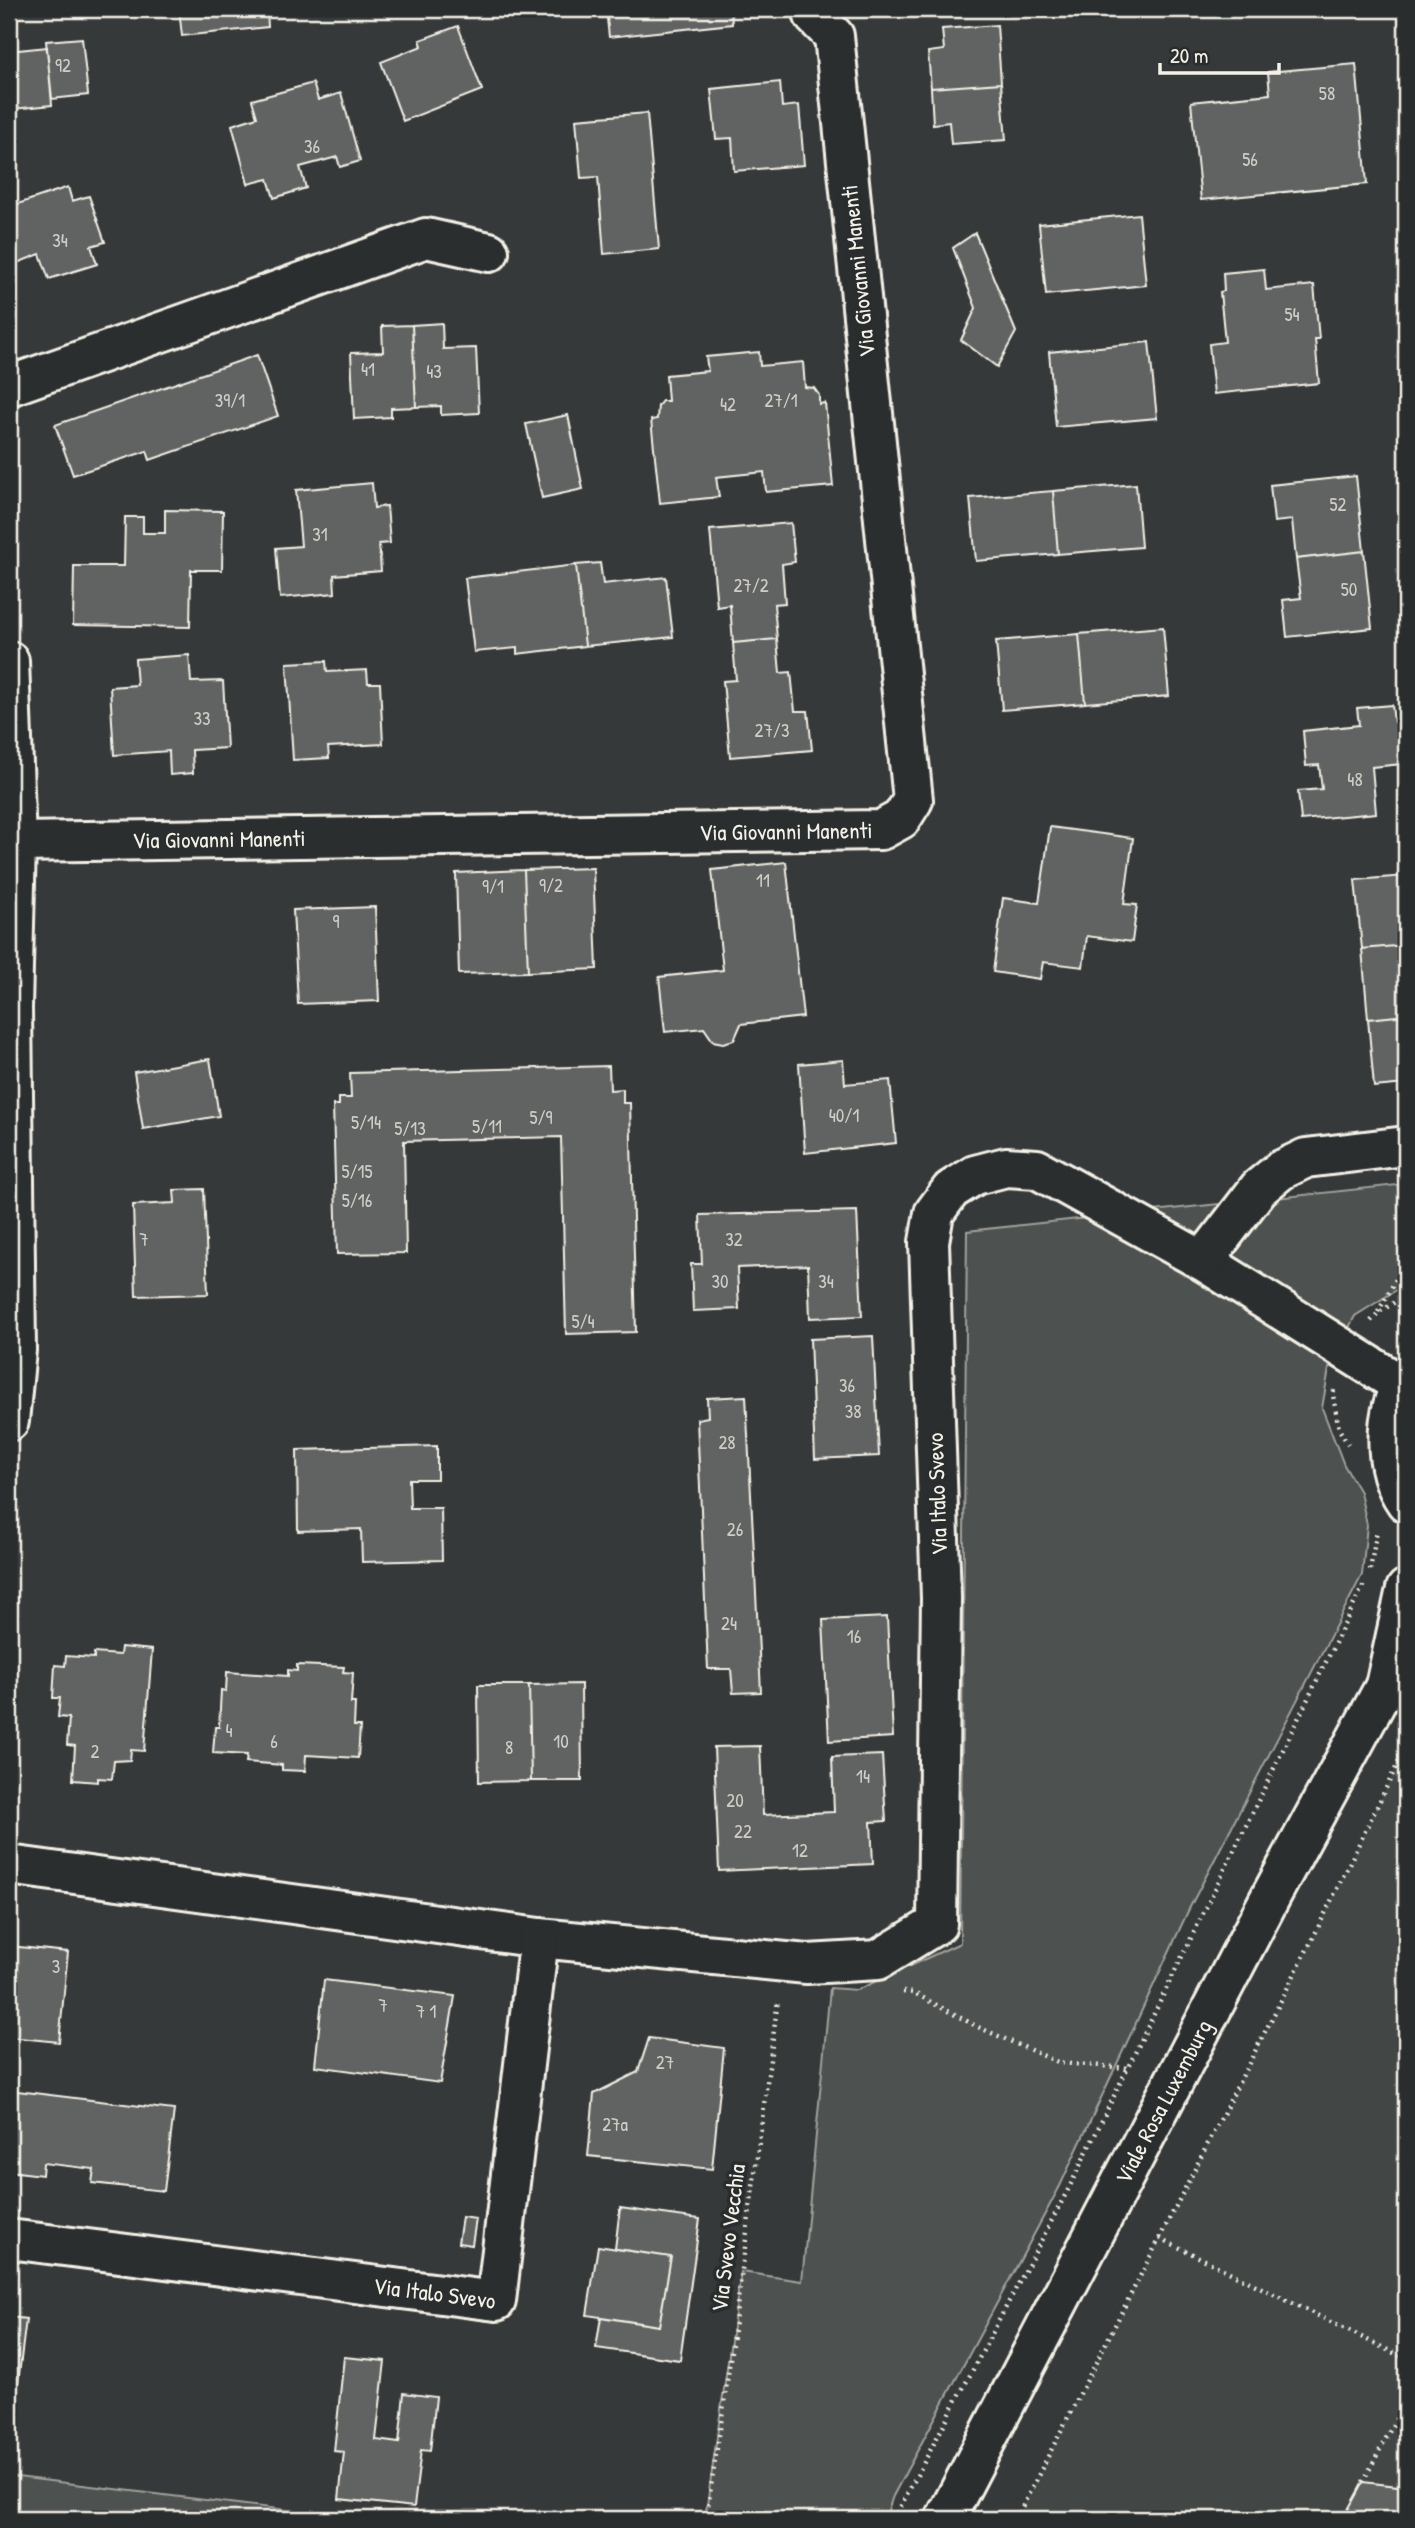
<svg xmlns="http://www.w3.org/2000/svg" width="1415" height="2528" font-family="'Patrick Hand',sans-serif">
<rect width="100%" height="100%" fill="#363939"/>
<filter id="ink" filterUnits="userSpaceOnUse"><feTurbulence type="fractalNoise" baseFrequency=".0143" numOctaves="2"/><feDisplacementMap in="SourceGraphic" scale="14" xChannelSelector="R" yChannelSelector="G"/><feConvolveMatrix kernelMatrix="1 2 1 2 8 2 1 2 1" color-interpolation-filters="sRGB"/></filter>
<g filter="url(#ink)">
<path fill="#434645" d="M1406,1747V2519H1016L1314,1936Z"/>
<path fill="#4e514f" stroke="#a1a19c" stroke-width="2" d="M1406,1184V1284L1355,1316L1330,1363L1322,1408L1344,1465L1360,1492L1367,1525L1362,1575L1189,1909L1060,2186L893,2496L885,2519H705L741,2272L802,2281L830,1988L857,1990L960,1943L967,1231Z
M9,2476L361,2519H9Z"/>
<path fill="#616362" stroke="#f4f1e8" stroke-width="2" d="M179,9H267L268,27L182,36Z
M606,9H731L732,24L609,37Z
M997,25L1001,83L931,88L928,52L944,50L942,29Z
M458,26L482,90L403,121L381,62L422,46L420,40Z
M82,38L88,95L52,99L46,41Z
M47,47L52,105L13,109L9,51Z
M1356,64L1367,184L1201,200L1191,102L1270,94L1268,72Z
M9,69L13,109H9Z
M780,82L782,107L799,105L804,165L734,171L732,138L716,139L711,89Z
M313,83L318,100L341,93L360,161L340,167L337,157L300,167L306,188L274,198L268,179L248,184L232,125L257,117L252,100Z
M1001,83L1006,140L951,144L949,122L933,124L931,88Z
M647,113L659,249L604,254L598,177L581,178L576,119Z
M68,187L72,201L89,196L105,242L91,246L97,264L49,279L40,254L9,266V207Z
M1139,214L1146,285L1046,295L1039,224Z
M975,233L1016,332L997,367L961,340L976,308L953,248Z
M1264,269L1266,290L1314,285L1319,339H1315L1319,383L1214,394L1209,344L1225,342L1220,292L1224,291L1223,273Z
M442,323L443,349L476,348L479,413L441,415V406L416,407L412,325Z
M412,325L416,407L391,408V417L354,419L351,353L383,352L382,326Z
M1149,342L1157,418L1056,427L1049,352Z
M759,352L760,366L803,362L805,387L814,388L819,395V404L825,403L833,486L766,492L764,472L716,477L719,497L660,503L651,420L657,419L658,406L662,401H668L666,375L708,371L706,357Z
M257,355L278,416L150,460L147,451L73,475L55,425Z
M568,415L583,489L542,498L526,424Z
M1356,476L1364,551L1296,559L1292,520L1274,522L1270,485Z
M372,483L374,508L387,506L390,543L379,544L381,571L334,575L335,593L280,598L276,548L301,546L296,490Z
M1136,484L1141,547L1058,554L1053,491Z
M1053,491L1058,554L976,561L970,498Z
M165,510L223,511L222,570H191L190,627L73,625L74,566H124L125,517H143V533H165Z
M791,523L795,562L782,564L785,603L774,604L777,639L733,643L730,605L717,607L710,530Z
M1364,551L1372,628L1287,637L1283,600L1301,598L1296,559Z
M600,563L603,584L666,577L673,637L585,646L576,565Z
M576,565L585,646L517,654V648L474,652L465,578Z
M1163,627L1169,696L1085,703L1079,634Z
M1079,634L1085,703L1002,710L996,641Z
M777,639L780,673L791,672L795,711H808L812,750L730,757L723,681L736,680L733,643Z
M189,655L191,682L223,681L227,748L192,750L193,773L170,775L169,751L114,755L110,687L137,685L135,659Z
M326,661L327,672L367,670L368,683H380L383,744L328,747L329,758L293,760L287,663Z
M1392,705L1394,722H1397L1402,764L1372,767L1376,813L1301,820L1298,791L1322,789L1319,765L1306,766L1303,731L1359,725L1357,708Z
M1050,827L1133,838L1124,904L1137,905L1132,942L1087,936L1083,967L1043,962L1040,979L993,972L1003,898L1039,903Z
M786,862L803,1017L741,1024L734,1040L723,1043L713,1041L704,1028L665,1032L659,977L723,970L712,870Z
M593,868L597,969L528,972L524,870Z
M524,870L528,972L459,974L456,873Z
M1406,876V945L1362,949L1355,880Z
M375,907L379,1001L298,1004L293,910Z
M1406,945V1015L1368,1019L1362,949Z
M1406,1015V1084L1374,1087L1368,1019Z
M210,1059L219,1116L143,1129L134,1072Z
M843,1060L845,1084L890,1080L896,1143L805,1153L799,1064Z
M609,1066L610,1090L623,1089V1103H630L636,1332L566,1334L561,1137L404,1141L406,1253L337,1254L333,1105H339V1098H351L350,1073Z
M204,1189L208,1294L136,1296L133,1205L175,1203L174,1190Z
M857,1211L862,1316L810,1318L808,1265L737,1268L739,1309L693,1311L691,1264H702L700,1215Z
M873,1336L879,1456L815,1459L810,1339Z
M746,1396L761,1692L733,1693L731,1669H708L697,1419L708,1417L707,1398Z
M437,1446V1479H409L410,1508H441L442,1560L362,1562L361,1529L298,1531L297,1450Z
M887,1617L893,1737L829,1741L823,1620Z
M121,1647L152,1650L144,1751L131,1750L130,1760L114,1761L112,1779L98,1778V1782L73,1780L75,1746L67,1745L69,1718L58,1717L60,1698H53L55,1665L65,1666L66,1656L94,1658V1653L120,1655Z
M297,1665L344,1667L343,1672L353,1673L351,1703H355L354,1726H360L358,1758L306,1755L305,1771L282,1770V1765L246,1762L247,1755L213,1753L215,1727H219L221,1690L226,1691L227,1672L288,1676V1670L297,1671Z
M581,1684L582,1781H531L529,1685Z
M478,1685H529L531,1781L479,1782Z
M760,1746L763,1815L834,1812L832,1757L882,1755L886,1821L871,1822L873,1864L719,1871L714,1747Z
M9,1946L68,1952L59,2042L9,2037Z
M324,1980L455,1996L440,2083L315,2066Z
M649,2038L724,2048L712,2169L588,2156L594,2094L638,2072Z
M9,2090L174,2110L164,2191L92,2183L94,2169L43,2163L42,2175L9,2171Z
M620,2208L700,2219L680,2360L596,2348L601,2317L659,2326L671,2257L615,2249Z
M462,2217L476,2219L472,2245L458,2243Z
M598,2246L671,2257L659,2326L587,2315Z
M9,2317L26,2319L9,2455Z
M344,2357L385,2361L376,2440L399,2443L404,2393L436,2397L430,2451L421,2450L414,2507L339,2499L344,2452L334,2451Z
M1363,2482L1406,2487V2519H1343Z"/>
<g fill="none" stroke-linecap="round" stroke-linejoin="round">
<g stroke="#f4f1e8" stroke-width="44">
<g id="minor">
<path d="M9,386L426,238L489,252"/>
<path d="M9,661L16,842L12,1008L16,1350L9,1421"/>
<path id="s1" d="M16,842L881,830L901,819L913,800L834,36L814,16"/>
<path d="M1203,1261L1401,1385"/>
<path d="M9,1865L539,1938L807,1964L878,1960L937,1924L941,1598L929,1242L934,1213L951,1190L975,1175L1006,1167L1037,1169L1203,1261L1259,1188L1281,1170L1306,1158L1406,1146"/>
<path id="s2" d="M9,2239L496,2301L539,1938"/>
</g>
</g>
<g stroke="#f4f1e8" stroke-width="44">
<g id="tertiary">
<path d="M1406,1377C1383,1412 1382,1468 1406,1502"/>
<path d="M1385,1686L1406,1589"/>
<path id="s3" d="M945,2519L1272,1894L1385,1686L1406,1664"/>
</g>
</g>
<path stroke="#f4f1e8" stroke-width="4.5" stroke-dasharray="2 5" stroke-linecap="butt" d="M1378,1312L1406,1261
M1371,1321L1378,1313L1406,1295
M1334,1390L1333,1395L1339,1429L1348,1444
M1370,1570L1377,1530
M903,1992L914,1993L978,2027L1060,2063L1129,2068
M1160,2238L1406,2359
M1363,2482L1406,2400
M706,2519L724,2404L778,2000
M894,2519L1070,2186L1364,1584
M1016,2519L1314,1936L1406,1747"/>
<use href="#minor" stroke="#2a2d2e" stroke-width="38"/>
<use href="#tertiary" stroke="#2a2d2e" stroke-width="38"/>
</g>
</g>
<g text-anchor="middle" stroke-width="7" stroke-linejoin="round" paint-order="stroke">
<g font-size="19" fill="#cfcec6">
<text x="63" y="72">92</text>
<text x="1327" y="100">58</text>
<text x="312" y="153">36</text>
<text x="1250" y="166">56</text>
<text x="60" y="247">34</text>
<text x="1292" y="321">54</text>
<text x="368" y="376">41</text>
<text x="434" y="378">43</text>
<text x="230" y="407">39/1</text>
<text x="781" y="407">27/1</text>
<text x="728" y="411">42</text>
<text x="1338" y="511">52</text>
<text x="320" y="541">31</text>
<text x="751" y="592">27/2</text>
<text x="1349" y="596">50</text>
<text x="202" y="725">33</text>
<text x="772" y="737">27/3</text>
<text x="1355" y="786">48</text>
<text x="763" y="887">11</text>
<text x="551" y="892">9/2</text>
<text x="493" y="893">9/1</text>
<text x="336" y="928">9</text>
<text x="844" y="1122">40/1</text>
<text x="541" y="1124">5/9</text>
<text x="366" y="1129">5/14</text>
<text x="487" y="1133">5/11</text>
<text x="410" y="1135">5/13</text>
<text x="357" y="1178">5/15</text>
<text x="357" y="1207">5/16</text>
<text x="144" y="1246">7</text>
<text x="734" y="1246">32</text>
<text x="720" y="1288">30</text>
<text x="826" y="1288">34</text>
<text x="583" y="1328">5/4</text>
<text x="847" y="1392">36</text>
<text x="853" y="1418">38</text>
<text x="727" y="1449">28</text>
<text x="735" y="1536">26</text>
<text x="729" y="1630">24</text>
<text x="854" y="1643">16</text>
<text x="229" y="1737">4</text>
<text x="274" y="1748">6</text>
<text x="561" y="1748">10</text>
<text x="509" y="1754">8</text>
<text x="95" y="1758">2</text>
<text x="863" y="1783">14</text>
<text x="735" y="1807">20</text>
<text x="743" y="1838">22</text>
<text x="800" y="1857">12</text>
<text x="56" y="1973">3</text>
<text x="383" y="2012">7</text>
<text x="426" y="2018">7 1</text>
<text x="665" y="2069">27</text>
<text x="615" y="2131">27a</text>
</g>
<g font-size="23" fill="#f4f1e8" stroke="#2a2d2e">
<text transform="translate(858 271) rotate(-96)" y="8">Via Giovanni Manenti</text>
<text dy="8" stroke="none"><textPath href="#s1" startOffset="770">Via Giovanni Manenti</textPath></text>
<text dy="8" stroke="none"><textPath href="#s1" startOffset="203">Via Giovanni Manenti</textPath></text>
<text transform="translate(937 1494) rotate(-92)" y="8">Via Italo Svevo</text>
<text dy="8" stroke="none"><textPath href="#s3" startOffset="471">Viale Rosa Luxemburg</textPath></text>
<text transform="translate(728 2238) rotate(-83)" y="8">Via Svevo Vecchia</text>
<text dy="8" stroke="none"><textPath href="#s2" startOffset="429">Via Italo Svevo</textPath></text>
</g>
</g>
<rect width="1415" height="2528" fill="none" stroke="#2a2d2e" stroke-width="35"/>
<rect x="18" y="18" width="1380" height="2493" fill="none" stroke="#f4f1e8" stroke-width="2.5" filter="url(#ink)"/>
<path d="M1160 63v10h119v-10" fill="none" stroke="#f4f1e8" stroke-width="3.5"/>
<text x="1170" y="63" font-size="21" fill="#f4f1e8" stroke="#2a2d2e" stroke-width="5" paint-order="stroke">20 m</text>
</svg>
